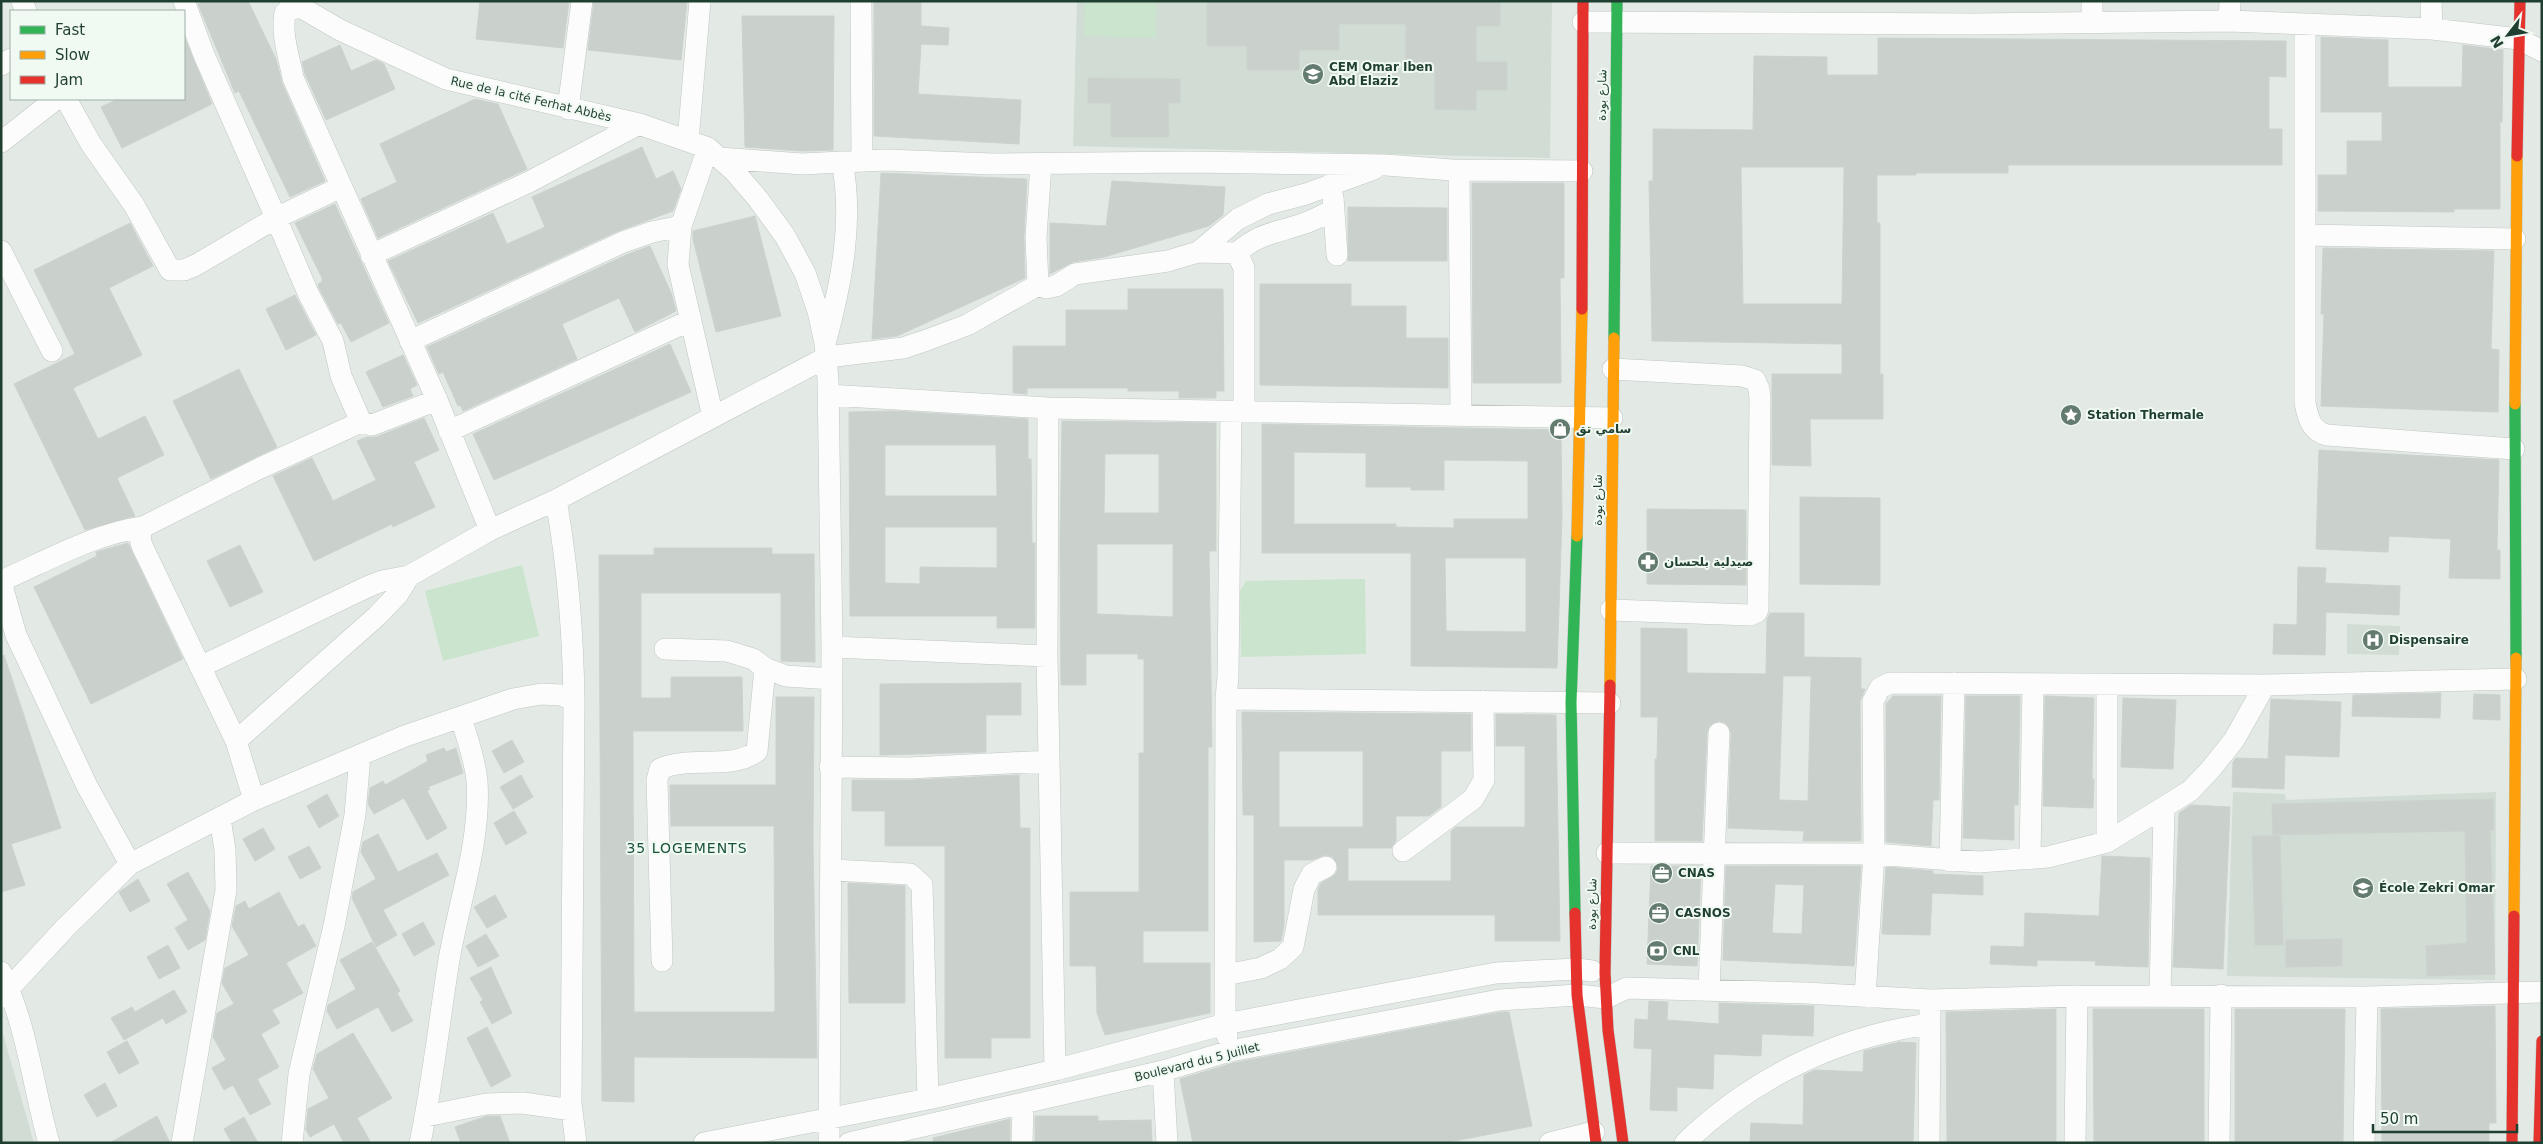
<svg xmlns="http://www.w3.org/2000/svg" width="2543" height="1144" font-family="'DejaVu Sans',Vazirmatn,sans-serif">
<rect width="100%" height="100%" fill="#e3eae5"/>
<path fill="#d0dcd4" d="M1077,1H1552L1550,158L1073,146Z
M2347,624L2400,626L2399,655L2347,654Z
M2233,792L2285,794L2286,800L2496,792L2495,980L2227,976Z
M1,1027L34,1143H1Z"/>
<path fill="#cae4cd" d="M1085,1H1157L1156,38L1084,36Z
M522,565L539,636L443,661L425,591Z
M1365,579L1366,654L1241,657L1240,591L1246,581Z"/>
<path fill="#cad1cd" stroke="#ccd3ce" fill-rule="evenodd" d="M203,1H248L276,59L282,83L325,181L290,197L239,91L235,93L198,4Z
M480,1H569L563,48L476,39Z
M594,1H687L681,60L588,50Z
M874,1H921V26L949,28L948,45L921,44L918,94L1021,100L1019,144L874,136Z
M1207,1H1500V26H1476V62H1507V90H1476V110L1435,109V67H1406V24H1339V50H1299V70H1247V46H1207Z
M742,16H834L833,150L802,151L745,147Z
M184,36L212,104L122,148L101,107L118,99H184Z
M2321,37L2388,40V87H2462L2463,45L2503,50L2502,122H2500V209H2454V212L2318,211V175H2347V141H2382V112H2321Z
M1878,38L2286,41V77L2269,76V129H2282V165H2008V173H1916V175H1877V223H1880V374H1883V419H1810L1811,466L1772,465V374H1842V344L1652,341L1649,181H1653V129L1753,130L1754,56L1827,57V75H1878ZM1741,167H1844L1842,304H1743Z
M340,45L351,71L376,60L384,64L395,89L326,120L305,74L302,62Z
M1088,78L1180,79V103H1168L1169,137H1111V103H1088Z
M475,99L498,104L527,169L378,238L361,199L397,182L380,144Z
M642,147L656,179L673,171L681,189L673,211L618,231L418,323L388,261L493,213L507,244L545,227L532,197Z
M881,173L1027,179L1024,236L1025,278L897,336L872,339Z
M1112,181L1225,187L1223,215L1209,226L1104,257L1073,262L1050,274V223L1106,226Z
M1472,183H1564V278H1560L1561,383H1473Z
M335,204L389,323L351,342L341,323L338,324L319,288L318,284L322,282V278L295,223Z
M1348,207L1447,208V261H1348Z
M755,216L781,316L716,332L693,239V231Z
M130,223L153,266L109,288L142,355L73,388L98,439L145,416L164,455L117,478L135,516L85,530L14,384L75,354L34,270Z
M650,246L672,295L676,311L635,332L619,298L562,324L577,359L463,411L460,405L458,406L443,372L439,374L427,347L628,254Z
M2323,248L2494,251L2491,349L2499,350L2498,412L2321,406L2324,314H2321Z
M1260,284H1351V306H1406V338H1448V388L1260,385Z
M1128,289H1223L1224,391H1216V398H1179V391H1128V388H1027V394L1013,393V346H1066V310H1128Z
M295,295L316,335L286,350L266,309Z
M670,344L691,392L494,480L473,434Z
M403,355L417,385L410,389L413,396L383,407L366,372Z
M239,369L277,447L211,479L173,401Z
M894,411L1028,419V459H1031L1032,543H1035V628H997V616H850L849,412ZM885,445H996L997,496H885ZM885,527H997V568L920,567V584L885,583Z
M424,418L439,450L414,462L435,507L393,527L392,524L314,561L273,476L312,458L333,501L376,480L357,441L367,437H376Z
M1062,421L1216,423V551H1209L1212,747H1208V931H1143V963H1210V1013L1105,1035L1097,1013L1096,966H1070V892H1139V753H1144V659H1138V654H1086V685H1061L1060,543ZM1105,454H1159V513H1104ZM1097,544H1173V617L1097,614Z
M1262,424L1561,430L1562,517L1557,668L1411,666V553H1262ZM1294,452L1366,453V487H1411V490H1444V460L1528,461V519H1454V528L1396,527V524H1294ZM1445,558H1526V632L1446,631Z
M2319,450L2499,460L2497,550H2500V579L2449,578L2451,539L2389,536L2388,552L2316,549Z
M1800,497L1880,498V585L1800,584Z
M1647,509L1746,510V585L1647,584Z
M128,543L183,659L91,704L34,587L97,556L96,552Z
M240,545L263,592L230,607L207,561Z
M654,548H772V554H814L815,662L781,661V593H641V698H671V677H742L743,731H633L634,1012H775L774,826H671L670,785H776V697H814L813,843L817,1058L634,1057V1102L602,1101L599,555H654Z
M2298,567L2326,568L2325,583L2400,586L2399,615L2326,612L2325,655L2273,654L2274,624L2297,625Z
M1770,613H1804V657L1861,658V689H1865L1860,701L1861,841H1803L1804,831L1728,828L1731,733L1726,723L1719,721L1709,726L1707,733L1702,841H1655V759H1657L1658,717H1641V628L1687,629V673L1766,674L1767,620ZM1783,676H1811L1808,801L1779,800Z
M4,655L61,828L11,844L25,885L1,892V656Z
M1021,683V715H986V752L880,755V684Z
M2441,693L2440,718L2352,716L2353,695Z
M2474,694L2500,695V720L2473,719Z
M1893,696H1941L1939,800H1933L1931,846L1886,842V704Z
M1966,696H2020L2018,805H2014V840L1963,838Z
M2045,696L2094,698L2092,779H2094L2093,808L2043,806Z
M2123,698L2176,700L2173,769L2121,767Z
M2271,699L2341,702L2339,757L2285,755L2284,789L2232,787L2233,762L2236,758L2268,759Z
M1242,712L1471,714V751H1441V807L1429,816H1396V841L1391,848H1348V881H1451V831L1456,827H1525V746H1496V714L1556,715L1560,941H1495V915H1318V889L1321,883L1336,874L1338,868L1333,857L1326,855L1312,860H1284V925L1281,941L1254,942V815H1243ZM1279,751H1363V827H1279Z
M512,740L524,762L504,773L492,751Z
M444,748L446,752L456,748L463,773L428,787L430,789L427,791L447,828L427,840L404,798L374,814L368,804L370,788L383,781L385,785L428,761L426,755Z
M521,775L533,797L513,809L500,787Z
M1019,775L1020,828H1030V1038H991V1058H945V846H885V811H852V780H910Z
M327,794L339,816L319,828L307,806Z
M2493,799L2494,830H2490L2495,974L2427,976L2426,946L2467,943L2465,831L2273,835L2272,804Z
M2191,805L2230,807L2223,969L2173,967L2179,813Z
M514,811L527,833L506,845L494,823Z
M263,828L275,849L255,861L243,839Z
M378,834L398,872L437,853L449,875L383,910L397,935L376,947L352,898L353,892L376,879L361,852L363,842Z
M2252,836H2280L2283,945H2255Z
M309,846L321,868L300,879L288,857Z
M2102,856L2150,858L2148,967L2095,965L2096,961L2037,960V966L1990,964L1991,946L2024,947L2025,913L2099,916Z
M1651,866H1701L1697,966L1647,964Z
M1726,866H1861L1854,966L1723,960ZM1775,884L1804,885L1802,934L1772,933Z
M1886,867L1933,871V874L1983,876V895L1932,893L1930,935L1882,934Z
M188,872L210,911L205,940L188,950L175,928L188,920L167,884Z
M138,879L150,901L130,912L119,892Z
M848,883L905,886V1003H849Z
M279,892L298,927L304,924L316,946L286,963L303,993L272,1010L280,1023L261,1034L279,1067L257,1079L271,1104L250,1115L233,1085L224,1090L212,1068L226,1060L213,1037L217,1013L234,1004L222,983L225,968L249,955L232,926L236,906L245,901L249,909Z
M495,895L507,917L487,928L474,907Z
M423,922L435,944L414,956L402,934Z
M486,934L499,956L478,967L466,946Z
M2342,939V966L2286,967V940Z
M372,942L400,991L397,993L413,1021L392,1032L378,1007L337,1029L327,1011L328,1005L356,989L340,960Z
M168,945L180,968L159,979L147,957Z
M491,967L512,1013L492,1024L480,1002L483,1000L470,978Z
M174,990L187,1012L166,1024L163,1018L124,1040L111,1018L132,1007L135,1012Z
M1649,1001L1668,1002L1667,1020L1719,1024V1003L1814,1006L1813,1036L1762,1034L1761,1056L1714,1054L1713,1089L1677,1087V1111L1650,1110L1652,1049L1634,1048L1635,1019L1648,1020Z
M2495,1006L2496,1123H2489V1143H2382L2381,1009Z
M2056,1009V1143H1947L1946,1012Z
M2093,1009H2204V1143H2094Z
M2235,1009H2345L2343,1143H2235Z
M1501,1012H1509L1532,1126L1444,1143H1193L1180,1079L1233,1063Z
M487,1027L511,1076L491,1087L467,1038Z
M353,1033L392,1098L357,1118L371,1143H344L334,1124L310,1137L306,1130L308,1109L329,1098L313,1069L317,1054Z
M127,1041L139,1063L119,1074L107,1052Z
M1899,1042L1916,1043L1913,1143H1750L1751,1123L1803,1125L1804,1075L1815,1070L1863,1072L1864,1051Z
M105,1083L117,1106L97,1117L84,1095Z
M157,1116L170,1143H110L136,1128Z
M487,1116H500L510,1143H461L455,1127Z
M1035,1116H1098V1121L1151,1120L1152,1143H1035Z
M244,1117L258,1143H232L224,1129Z
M1010,1119V1143H934L933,1138Z"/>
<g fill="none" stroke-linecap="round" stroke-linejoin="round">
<g stroke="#c0c7c2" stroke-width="22">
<path id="street" d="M22,1L26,11
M184,1L204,55L276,218L341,187
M290,1L340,30L446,79L639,124L708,148L734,171L758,199L785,236L805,273L818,311L825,343L828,380L832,647L829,1143
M861,1L862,161
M2431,1L2432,29
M302,8H294L285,13C281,35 289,56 293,78L437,400L490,530L556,500L827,357L903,348L927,340L967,325L1038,285
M2229,21L2230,1
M1583,22L1976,24L2229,21L2432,29L2519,39L2542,51
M2092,22V1
M2305,25V403C2308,418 2311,431 2327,435L2514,449
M1,65L11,59
M66,99L91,144L134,205L170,270H184L196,265L276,218L308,293L333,341L341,376L361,422L372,425L437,400
M568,109L582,1
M688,141L700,1
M1,142L56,99
M708,148L681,226L678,265L713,417
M720,158L802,164L842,162C854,221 841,284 826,340
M842,162L886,160L993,164L1189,162L1386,165L1452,170L1582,171
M1041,164L1036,237L1038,285L1046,288L1056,286L1075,274L1168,261L1198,252L1237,253L1244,268V412
M1459,170L1461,415
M1333,197L1337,255
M2305,235L2515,239
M1,251L52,351
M1198,252L1238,219L1268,204L1306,194L1374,169
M1237,253C1260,232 1278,233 1305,223C1315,220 1324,214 1334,210
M371,255L529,182L639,124
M410,341L623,242L652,232L681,226
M828,395L1048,408L1612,418
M1048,408L1047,656L1055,1070
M449,431L691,320
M556,500C568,567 573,633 574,701
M1,581C47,561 93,534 143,527
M1,582L16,635L87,786L130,864L65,928L1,997
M1611,610L1750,615L1757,612L1758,609L1760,399L1759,389L1755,380L1742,376L1613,369
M832,647L1047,656
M665,649L727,651L753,659L765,668L786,676L832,679
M200,667L367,587L382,581L409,576L490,530
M2107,684V842
M1226,699L1610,703
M236,741L377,616L398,594L409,576
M830,767L909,768L1049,761
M254,800L236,741L146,554C141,545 138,537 143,527L256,470L361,422
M1403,851L1473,799L1484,780L1483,701
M1607,853L1874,854L1873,701L1880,688L1890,683L2265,685L2516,679
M2030,859L2033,684
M1950,861L1954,683
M130,864L254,800L405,736L513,699L541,694L561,695L574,701L571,1103L576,1143
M832,870L910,874L922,885L928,1099
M662,961L657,780L660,769C690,755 732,771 757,751L765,668
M1,972C27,1025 33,1087 49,1143
M1225,975L1261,968L1280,959L1293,947L1304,889L1312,874L1326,867
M1709,990L1719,733
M2160,996L2164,809
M1865,997L1874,854L1979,862L2048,857L2107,842L2190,791L2210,770L2234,740L2265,685
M1227,1036L1225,1024L1226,699L1228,676L1231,412
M1163,1071L1167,1143
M426,1116L486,1104L523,1103L572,1110
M182,1143L226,890L225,850L220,818
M292,1143L299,1074L334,926L355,815L360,755
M420,1143C433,1082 439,1021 449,960C459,901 481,841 477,781C475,759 467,738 461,718
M704,1143L928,1099L1055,1070L1225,1024L1496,973L1577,969L1592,971
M849,1143L1163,1071L1230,1051L1499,1000L1577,995L1606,998L1627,988L1806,993L1931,1000L2077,996L2367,997L2542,992
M1022,1143L1023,1104
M1550,1143L1594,1132
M1685,1143C1751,1079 1838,1036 1930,1024
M1929,1143L1930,1011
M2075,1143L2077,996
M2219,1143L2221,995
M2364,1143L2367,997"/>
</g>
<g stroke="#bcc6c1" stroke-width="12">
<path id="fast" d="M1614,338L1617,1
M2515,404L2516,658
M1575,913L1571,702L1577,536"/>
</g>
<g stroke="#bcc6c1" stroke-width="12">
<path id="slow" d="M2515,404L2517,156
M1577,536L1582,309
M1610,685L1614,338
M2514,916L2516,658"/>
</g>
<g stroke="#bcc6c1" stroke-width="12">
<path id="jam" d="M2517,156L2520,1
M1582,309L1583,1
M1610,685L1605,973L1608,1030L1623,1143
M1575,913L1577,995L1596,1143
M2512,1143L2514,916
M2539,1143L2542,1041"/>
</g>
<use href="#street" stroke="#fbfcfb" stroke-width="21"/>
<use href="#fast" stroke="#30b455" stroke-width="11"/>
<use href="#slow" stroke="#ff9f0a" stroke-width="11"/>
<use href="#jam" stroke="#e5322d" stroke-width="11"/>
</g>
<defs>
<g id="school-disc" transform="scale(1.125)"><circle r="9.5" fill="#647b6f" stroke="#f1f9f3"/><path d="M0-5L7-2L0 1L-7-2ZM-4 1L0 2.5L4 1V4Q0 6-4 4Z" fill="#fff"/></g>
<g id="sight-disc" transform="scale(1.125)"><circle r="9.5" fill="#647b6f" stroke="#f1f9f3"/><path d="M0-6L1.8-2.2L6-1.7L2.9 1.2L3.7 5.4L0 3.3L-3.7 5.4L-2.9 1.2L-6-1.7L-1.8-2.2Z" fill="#fff"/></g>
<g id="shop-disc" transform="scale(1.125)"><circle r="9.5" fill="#647b6f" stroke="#f1f9f3"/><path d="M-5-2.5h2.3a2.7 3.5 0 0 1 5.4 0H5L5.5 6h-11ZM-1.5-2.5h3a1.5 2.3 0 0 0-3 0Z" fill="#fff"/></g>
<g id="pharmacy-disc" transform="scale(1.125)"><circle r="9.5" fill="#647b6f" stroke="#f1f9f3"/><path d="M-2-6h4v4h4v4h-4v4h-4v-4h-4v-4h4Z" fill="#fff"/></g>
<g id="hospital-disc" transform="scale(1.125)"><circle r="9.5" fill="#647b6f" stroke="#f1f9f3"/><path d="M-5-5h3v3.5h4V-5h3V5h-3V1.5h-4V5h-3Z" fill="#fff"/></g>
<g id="office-disc" transform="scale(1.125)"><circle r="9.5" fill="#647b6f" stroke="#f1f9f3"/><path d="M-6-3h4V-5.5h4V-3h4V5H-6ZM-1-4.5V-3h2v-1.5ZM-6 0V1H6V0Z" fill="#fff"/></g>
<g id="bank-disc" transform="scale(1.125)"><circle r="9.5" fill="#647b6f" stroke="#f1f9f3"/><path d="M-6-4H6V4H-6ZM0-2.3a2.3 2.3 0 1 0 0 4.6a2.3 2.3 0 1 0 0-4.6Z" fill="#fff"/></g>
</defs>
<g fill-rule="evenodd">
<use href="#school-disc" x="1313" y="74"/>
<use href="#sight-disc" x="2071" y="415"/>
<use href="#shop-disc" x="1560" y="429"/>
<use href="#pharmacy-disc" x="1648" y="562"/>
<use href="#hospital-disc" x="2373" y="640"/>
<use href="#office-disc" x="1662" y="873"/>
<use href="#school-disc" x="2363" y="888"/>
<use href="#office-disc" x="1659" y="913"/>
<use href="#bank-disc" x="1657" y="951"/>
</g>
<g text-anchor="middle" stroke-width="4" stroke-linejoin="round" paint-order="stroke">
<g font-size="12" font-weight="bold" fill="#1f3f30" stroke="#f1f9f3" text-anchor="start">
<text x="1329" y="71">CEM Omar Iben<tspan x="1329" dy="14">Abd Elaziz</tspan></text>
<text x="2087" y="419">Station Thermale</text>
<text x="1576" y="433">سامي تق</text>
<text x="1664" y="566">صيدلية بلحسان</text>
<text x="2389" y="644">Dispensaire</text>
<text x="1678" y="877">CNAS</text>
<text x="2379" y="892">École Zekri Omar</text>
<text x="1675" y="917">CASNOS</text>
<text x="1673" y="955">CNL</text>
</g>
<g font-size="12" fill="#1f3f30" stroke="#f1f9f3">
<text transform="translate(1602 95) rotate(-89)" y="4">شارع بودة</text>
<text transform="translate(531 99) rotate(13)" y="4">Rue de la cité Ferhat Abbès</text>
<text transform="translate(1598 500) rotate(-90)" y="4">شارع بودة</text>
<text transform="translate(1592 904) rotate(-89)" y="4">شارع بودة</text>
<text transform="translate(1197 1062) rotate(-14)" y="4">Boulevard du 5 Juillet</text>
</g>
<g font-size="14" letter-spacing="1" fill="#195339" stroke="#f1f9f3">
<text x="687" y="853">35 LOGEMENTS</text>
</g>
</g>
<rect width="2543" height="1144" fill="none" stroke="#1f3f30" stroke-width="5"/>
<rect x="10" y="10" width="175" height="90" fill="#f1f9f3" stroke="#9dafa5"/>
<rect x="20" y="26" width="25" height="8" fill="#30b455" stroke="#9dafa5"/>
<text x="55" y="35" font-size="15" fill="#1f3f30">Fast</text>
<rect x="20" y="51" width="25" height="8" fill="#ff9f0a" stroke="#9dafa5"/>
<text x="55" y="60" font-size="15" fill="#1f3f30">Slow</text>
<rect x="20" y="76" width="25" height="8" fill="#e5322d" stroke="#9dafa5"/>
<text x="55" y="85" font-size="15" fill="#1f3f30">Jam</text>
<g transform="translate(2508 35) rotate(239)" stroke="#f1f9f3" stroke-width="4" paint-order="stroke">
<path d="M0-4L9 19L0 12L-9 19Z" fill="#1f3f30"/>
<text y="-8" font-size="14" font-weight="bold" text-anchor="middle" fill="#1f3f30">N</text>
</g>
<path d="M2373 1124v8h144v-8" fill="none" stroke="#1f3f30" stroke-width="2.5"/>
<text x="2380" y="1124" font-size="15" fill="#1f3f30" stroke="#f1f9f3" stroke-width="4" paint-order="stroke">50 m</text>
</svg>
